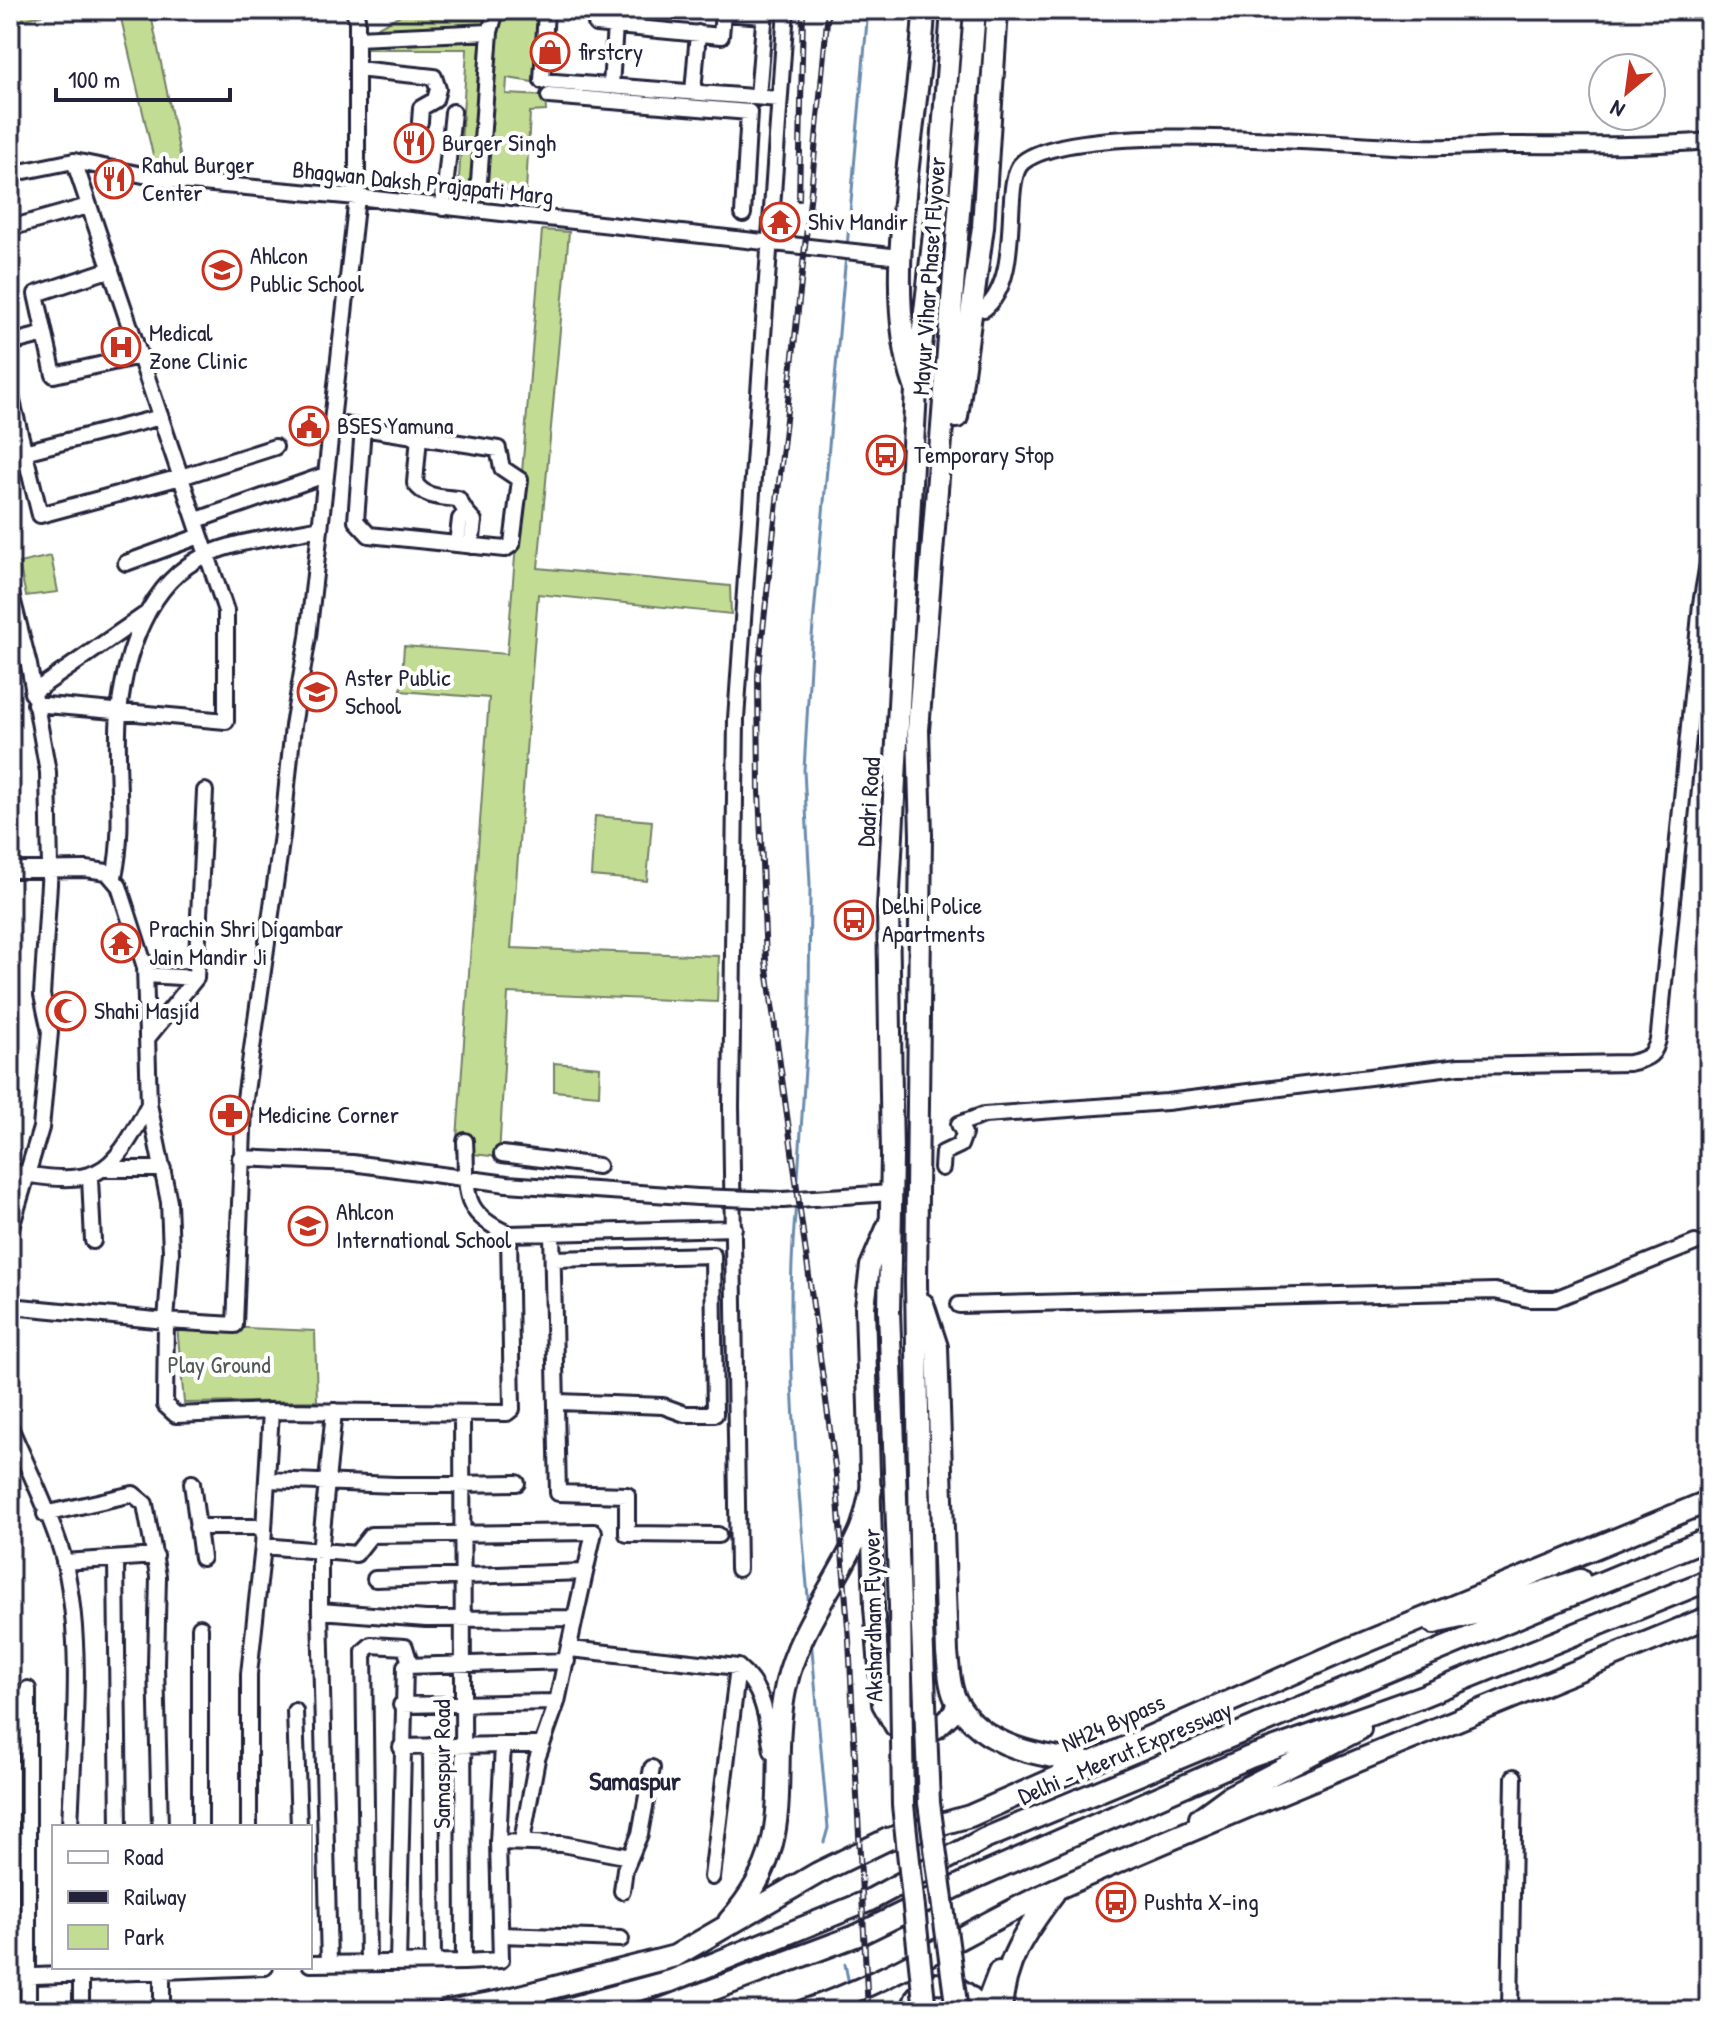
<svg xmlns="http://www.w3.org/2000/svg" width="1719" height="2021" font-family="'Patrick Hand',sans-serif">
<rect width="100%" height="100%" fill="#fff"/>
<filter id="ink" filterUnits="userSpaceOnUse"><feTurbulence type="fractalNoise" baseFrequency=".0125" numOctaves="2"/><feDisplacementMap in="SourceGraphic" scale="16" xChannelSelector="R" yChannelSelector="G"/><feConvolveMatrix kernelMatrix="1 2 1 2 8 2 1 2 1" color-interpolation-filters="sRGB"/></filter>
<g filter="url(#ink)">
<path fill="#c3dc93" stroke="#727f67" stroke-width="2" d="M11,10H61L14,22Z
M119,10H150L183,169L155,164Z
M410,10H538L533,82L507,78L506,94L545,96L546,111L530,112L526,192L501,190L500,199L458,194L467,49H357V38Z
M542,230L569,232L538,568L730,586L731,614L538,594L511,948L719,956L717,1002L508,993L499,1157L456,1152L489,698L401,691L404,646L507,654Z
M51,556L58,592L26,596L19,563Z
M595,816L652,821L647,881L591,876Z
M554,1063L600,1067L599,1095L554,1091Z
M177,1325L315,1331L317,1401L184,1403Z"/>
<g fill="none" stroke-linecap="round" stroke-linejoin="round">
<path stroke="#698bac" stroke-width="3" d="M847,247L868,10
M797,1193L809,1007L810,884L804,770L811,648L846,255
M796,1204C783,1339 797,1473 809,1608
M811,1639L828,1828L824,1842
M845,1964L849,1984
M851,1999L853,2011"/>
<g stroke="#22223b" stroke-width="20">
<path id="minor" d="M546,10L542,81L779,99
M598,10L596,24L721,36L723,13L765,16
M357,38L490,32
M357,69L434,77L438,89L435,100L421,108L420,122
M611,86L615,25
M693,92L698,33
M549,96L749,112L743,214
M758,97L765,10
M10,174L74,161L168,180L357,197L900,257
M478,195L490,32L496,10
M443,208L453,112
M10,228L88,206
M111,269L36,294L54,375L140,356
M984,309C1025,277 1000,180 1023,162C1078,119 1341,145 1419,147C1447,148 1475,146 1503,145C1573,145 1640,147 1709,141
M10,343L45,334
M10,393L40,515L181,477L275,447
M330,423L498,449L502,468L520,480L512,544L505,549L369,535L356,521L363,427
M419,436L415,483C425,498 441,497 458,499L466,512
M24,452L161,417
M197,520L325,475
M457,544L460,519L466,512L474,521L471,546
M126,563L200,536
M10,590L29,665L48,772L50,868L42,995L50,1032L41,1128L10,1231
M32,693L146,614
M35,704L226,721V611L74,161
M10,870L86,869L107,872L119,886L145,967L149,1104L169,1202L171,1252L166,1321L235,1325L244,1106L282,835L293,726L308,637L357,197V18L353,10
M114,877C126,822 114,768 119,713C125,653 148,582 206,555C237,540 286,536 319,528
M146,975L196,978
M149,1036L196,978L205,791
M465,1141C468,1190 458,1212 509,1234L734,1228
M502,1154L598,1166
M240,1158L352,1163L507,1184L698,1197
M942,1168L943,1153L960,1145L964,1134L959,1124L984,1115L1167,1102L1459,1066L1629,1063C1649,1059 1656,1055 1659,1034L1701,604L1709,558
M107,1169H163
M10,1172C96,1186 109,1181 149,1104
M90,1178L93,1241
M783,1200L891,1193
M552,1233L558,1493L627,1495V1534L718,1535
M553,1259L713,1255L715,1414H685L663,1406L559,1402
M959,1305L1495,1291L1529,1299H1555L1695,1243
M10,1306L166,1321L165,1405L176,1415L271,1411L507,1413L512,1409L509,1234
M10,1427C26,1464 56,1526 65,1564C84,1650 73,1740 70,1827
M268,1480L395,1485L517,1483
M192,1483L202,1558
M45,1514L133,1494L145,1504L158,1576L156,1664L160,1827
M197,1527H264
M263,1546L356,1554L371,1535L594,1532L575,1618
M116,1559L119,1827
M64,1562L156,1556
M738,1569L731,1106L736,719L786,10
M375,1579L585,1572
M320,1611V1552L334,1411
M200,1627V1827
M570,1649L738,1667C764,1688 767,1719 772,1751
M401,1705L557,1702
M295,1711L299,1827
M431,1746L433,1962
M401,1747L503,1745
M249,1827V1674L263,1546L271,1411
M498,1842L503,1745H542
M712,1877L738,1667
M622,1891L625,1869L640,1834L652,1768
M501,1935L621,1939
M464,1962L501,1960L498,1842L562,1844L630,1857
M329,1963L320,1611L426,1619L575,1618L557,1702L537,1759L522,1841
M368,1963L364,1651L371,1645L405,1647L410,1663
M398,1963L405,1666L567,1661
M310,1964L464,1962L462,1413
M162,1967V2011
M81,1975V2011
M10,1977L265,1967
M28,2011V1689
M1510,2011L1514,1777"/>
</g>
<g stroke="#22223b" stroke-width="24">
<path id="major" d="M890,1219L870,1266L865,1307L874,1607L882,1704L895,1727L914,1735L936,1729L953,1713L957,1702
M910,2011L916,1996L929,1983C955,1982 968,1991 985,2011"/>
</g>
<g stroke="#22223b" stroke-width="26">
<path id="highway" d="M915,386C878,285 920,120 924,10
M957,417L983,227L997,10
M923,1304L937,1347L947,1653C949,1669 949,1688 957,1702C984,1749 1041,1756 1089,1762
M921,1602L916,1282L921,835L918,730L975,10
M900,1606L889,1311L892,1156L888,909L916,390L938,199L952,10
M1434,1623L1474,1614L1580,1580
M1200,1818L1230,1796L1360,1729
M729,1921C802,1841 766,1776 786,1685C799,1628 837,1583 860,1531C865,1519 868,1504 871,1490
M447,2011L501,2001L675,1956L818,1873L888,1839L970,1816L1337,1654L1709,1501
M560,2011L671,1981L868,1901L984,1839L1709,1538
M656,2011L858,1935L972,1879L1250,1757L1420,1697L1709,1580
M803,2011C896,1981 976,1924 1065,1885C1278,1792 1494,1705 1709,1617
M984,2011L999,1972
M1001,2011C1004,1961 1025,1932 1054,1893"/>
</g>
<use href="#minor" stroke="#fff" stroke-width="14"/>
<use href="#major" stroke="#fff" stroke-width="18"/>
<use href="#highway" stroke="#fff" stroke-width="20"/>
<g stroke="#22223b" stroke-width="6">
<path id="rail" d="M828,10L812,182L758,675L759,790L766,961L836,1474L849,1640L868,2011
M799,199L803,10"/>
</g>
<use href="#rail" stroke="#fff" stroke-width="3" stroke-dasharray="9" stroke-linecap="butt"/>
<g stroke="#22223b" stroke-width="20" stroke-linecap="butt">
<path id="minor-bridge" d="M698,1197L783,1200"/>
</g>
<g stroke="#22223b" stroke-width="26" stroke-linecap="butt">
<path id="highway-bridge" d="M921,1602L929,1803L957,2011
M900,1606L903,1805L925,2011"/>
</g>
<use href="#minor-bridge" stroke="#fff" stroke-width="14"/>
<use href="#highway-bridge" stroke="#fff" stroke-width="20"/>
</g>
</g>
<defs>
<g id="shop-ring" transform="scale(2)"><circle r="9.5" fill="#fff" stroke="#c8321e" stroke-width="1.5"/><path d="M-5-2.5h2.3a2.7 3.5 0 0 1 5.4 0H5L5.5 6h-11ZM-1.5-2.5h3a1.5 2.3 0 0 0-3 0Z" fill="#c8321e"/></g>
<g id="restaurant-ring" transform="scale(2)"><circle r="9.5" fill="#fff" stroke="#c8321e" stroke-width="1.5"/><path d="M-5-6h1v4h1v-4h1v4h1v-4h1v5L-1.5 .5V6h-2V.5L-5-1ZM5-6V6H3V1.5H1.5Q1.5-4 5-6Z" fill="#c8321e"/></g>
<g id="temple-ring" transform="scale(2)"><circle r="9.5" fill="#fff" stroke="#c8321e" stroke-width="1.5"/><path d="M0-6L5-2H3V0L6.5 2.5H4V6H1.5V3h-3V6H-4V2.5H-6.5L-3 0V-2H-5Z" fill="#c8321e"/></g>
<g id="school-ring" transform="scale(2)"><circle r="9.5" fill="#fff" stroke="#c8321e" stroke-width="1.5"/><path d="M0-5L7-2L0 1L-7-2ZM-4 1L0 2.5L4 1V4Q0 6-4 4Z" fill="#c8321e"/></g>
<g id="hospital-ring" transform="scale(2)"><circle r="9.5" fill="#fff" stroke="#c8321e" stroke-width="1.5"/><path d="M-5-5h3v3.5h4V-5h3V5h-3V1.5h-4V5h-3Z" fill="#c8321e"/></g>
<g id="civic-ring" transform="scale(2)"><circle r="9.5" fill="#fff" stroke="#c8321e" stroke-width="1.5"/><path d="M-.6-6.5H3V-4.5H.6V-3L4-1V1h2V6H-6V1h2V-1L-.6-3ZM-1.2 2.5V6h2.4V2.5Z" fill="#c8321e"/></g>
<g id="bus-ring" transform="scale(2)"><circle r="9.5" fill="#fff" stroke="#c8321e" stroke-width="1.5"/><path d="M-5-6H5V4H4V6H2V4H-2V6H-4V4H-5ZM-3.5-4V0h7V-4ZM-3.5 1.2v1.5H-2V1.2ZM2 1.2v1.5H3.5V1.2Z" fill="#c8321e"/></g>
<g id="mosque-ring" transform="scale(2)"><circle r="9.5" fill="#fff" stroke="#c8321e" stroke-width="1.5"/><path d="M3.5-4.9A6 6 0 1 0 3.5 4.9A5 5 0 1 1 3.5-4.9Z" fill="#c8321e"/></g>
<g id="pharmacy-ring" transform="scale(2)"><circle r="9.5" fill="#fff" stroke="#c8321e" stroke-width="1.5"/><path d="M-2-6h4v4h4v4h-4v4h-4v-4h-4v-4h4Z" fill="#c8321e"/></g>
</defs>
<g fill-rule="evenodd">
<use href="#shop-ring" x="550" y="52"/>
<use href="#restaurant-ring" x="414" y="143"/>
<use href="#restaurant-ring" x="114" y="179"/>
<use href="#temple-ring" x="780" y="222"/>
<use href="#school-ring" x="222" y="270"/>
<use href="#hospital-ring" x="121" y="347"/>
<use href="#civic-ring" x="309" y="426"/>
<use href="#bus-ring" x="886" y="455"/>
<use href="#school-ring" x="317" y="692"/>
<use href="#bus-ring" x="854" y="920"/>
<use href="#temple-ring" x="121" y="943"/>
<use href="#mosque-ring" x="66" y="1011"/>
<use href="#pharmacy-ring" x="230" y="1115"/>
<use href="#school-ring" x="308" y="1226"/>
<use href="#bus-ring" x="1116" y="1902"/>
</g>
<g text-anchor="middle" stroke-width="8" stroke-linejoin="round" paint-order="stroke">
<g font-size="24" fill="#22223b" stroke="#fff" text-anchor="start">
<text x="578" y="60">firstcry</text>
<text x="442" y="151">Burger Singh</text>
<text x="142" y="173">Rahul Burger<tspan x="142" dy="28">Center</tspan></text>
<text x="808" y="230">Shiv Mandir</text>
<text x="250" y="264">Ahlcon<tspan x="250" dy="28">Public School</tspan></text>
<text x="149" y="341">Medical<tspan x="149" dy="28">Zone Clinic</tspan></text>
<text x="337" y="434">BSES Yamuna</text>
<text x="914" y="463">Temporary Stop</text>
<text x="345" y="686">Aster Public<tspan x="345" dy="28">School</tspan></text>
<text x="882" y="914">Delhi Police<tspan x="882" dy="28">Apartments</tspan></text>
<text x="149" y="937">Prachin Shri Digambar<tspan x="149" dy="28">Jain Mandir Ji</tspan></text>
<text x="94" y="1019">Shahi Masjid</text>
<text x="258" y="1123">Medicine Corner</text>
<text x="336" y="1220">Ahlcon<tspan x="336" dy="28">International School</tspan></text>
<text x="1144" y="1910">Pushta X-ing</text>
</g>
<g font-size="24" fill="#22223b" stroke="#fff">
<text transform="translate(423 183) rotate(6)" y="8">Bhagwan Daksh Prajapati Marg</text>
<text transform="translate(929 276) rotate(-86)" y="8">Mayur Vihar Phase1 Flyover</text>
<text transform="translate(869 802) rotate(-86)" y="8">Dadri Road</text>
<text transform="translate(873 1615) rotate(-91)" y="8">Akshardham Flyover</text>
<text transform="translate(1113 1723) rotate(-24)" y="8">NH24 Bypass</text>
<text transform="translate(1125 1753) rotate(-23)" y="8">Delhi - Meerut Expressway</text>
<text transform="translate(442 1764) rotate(-90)" y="8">Samaspur Road</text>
</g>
<g font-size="24" fill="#525a55" stroke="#fff">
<text x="219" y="1373">Play Ground</text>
</g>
<g font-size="26" font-weight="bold" fill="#22223b" stroke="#fff">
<text x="635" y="1790">Samaspur</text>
</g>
</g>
<rect width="1719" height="2021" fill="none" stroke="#fff" stroke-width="40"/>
<rect x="20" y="20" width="1679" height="1981" fill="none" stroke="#22223b" stroke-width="3" filter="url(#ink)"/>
<rect x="52" y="1825" width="260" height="144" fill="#ffffff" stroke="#a7a7b1" stroke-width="2"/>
<rect x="68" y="1851" width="40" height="12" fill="#ffffff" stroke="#a7a7b1" stroke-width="2"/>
<text x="124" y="1865" font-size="24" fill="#22223b">Road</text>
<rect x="68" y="1891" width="40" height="12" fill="#22223b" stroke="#a7a7b1" stroke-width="2"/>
<text x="124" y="1905" font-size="24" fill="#22223b">Railway</text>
<rect x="68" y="1925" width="40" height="24" fill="#c3dc93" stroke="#a7a7b1" stroke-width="2"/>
<text x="124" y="1945" font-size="24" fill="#22223b">Park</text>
<g transform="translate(1627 92) rotate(209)"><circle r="38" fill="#ffffff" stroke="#a7a7b1" stroke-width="2"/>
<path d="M0-6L14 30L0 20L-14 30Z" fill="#c8321e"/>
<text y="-12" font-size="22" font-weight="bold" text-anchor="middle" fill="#22223b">N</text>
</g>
<path d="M56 88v12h174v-12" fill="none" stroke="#22223b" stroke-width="4"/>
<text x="68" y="88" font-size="24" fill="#22223b" stroke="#ffffff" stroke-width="6" paint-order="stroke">100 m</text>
</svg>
